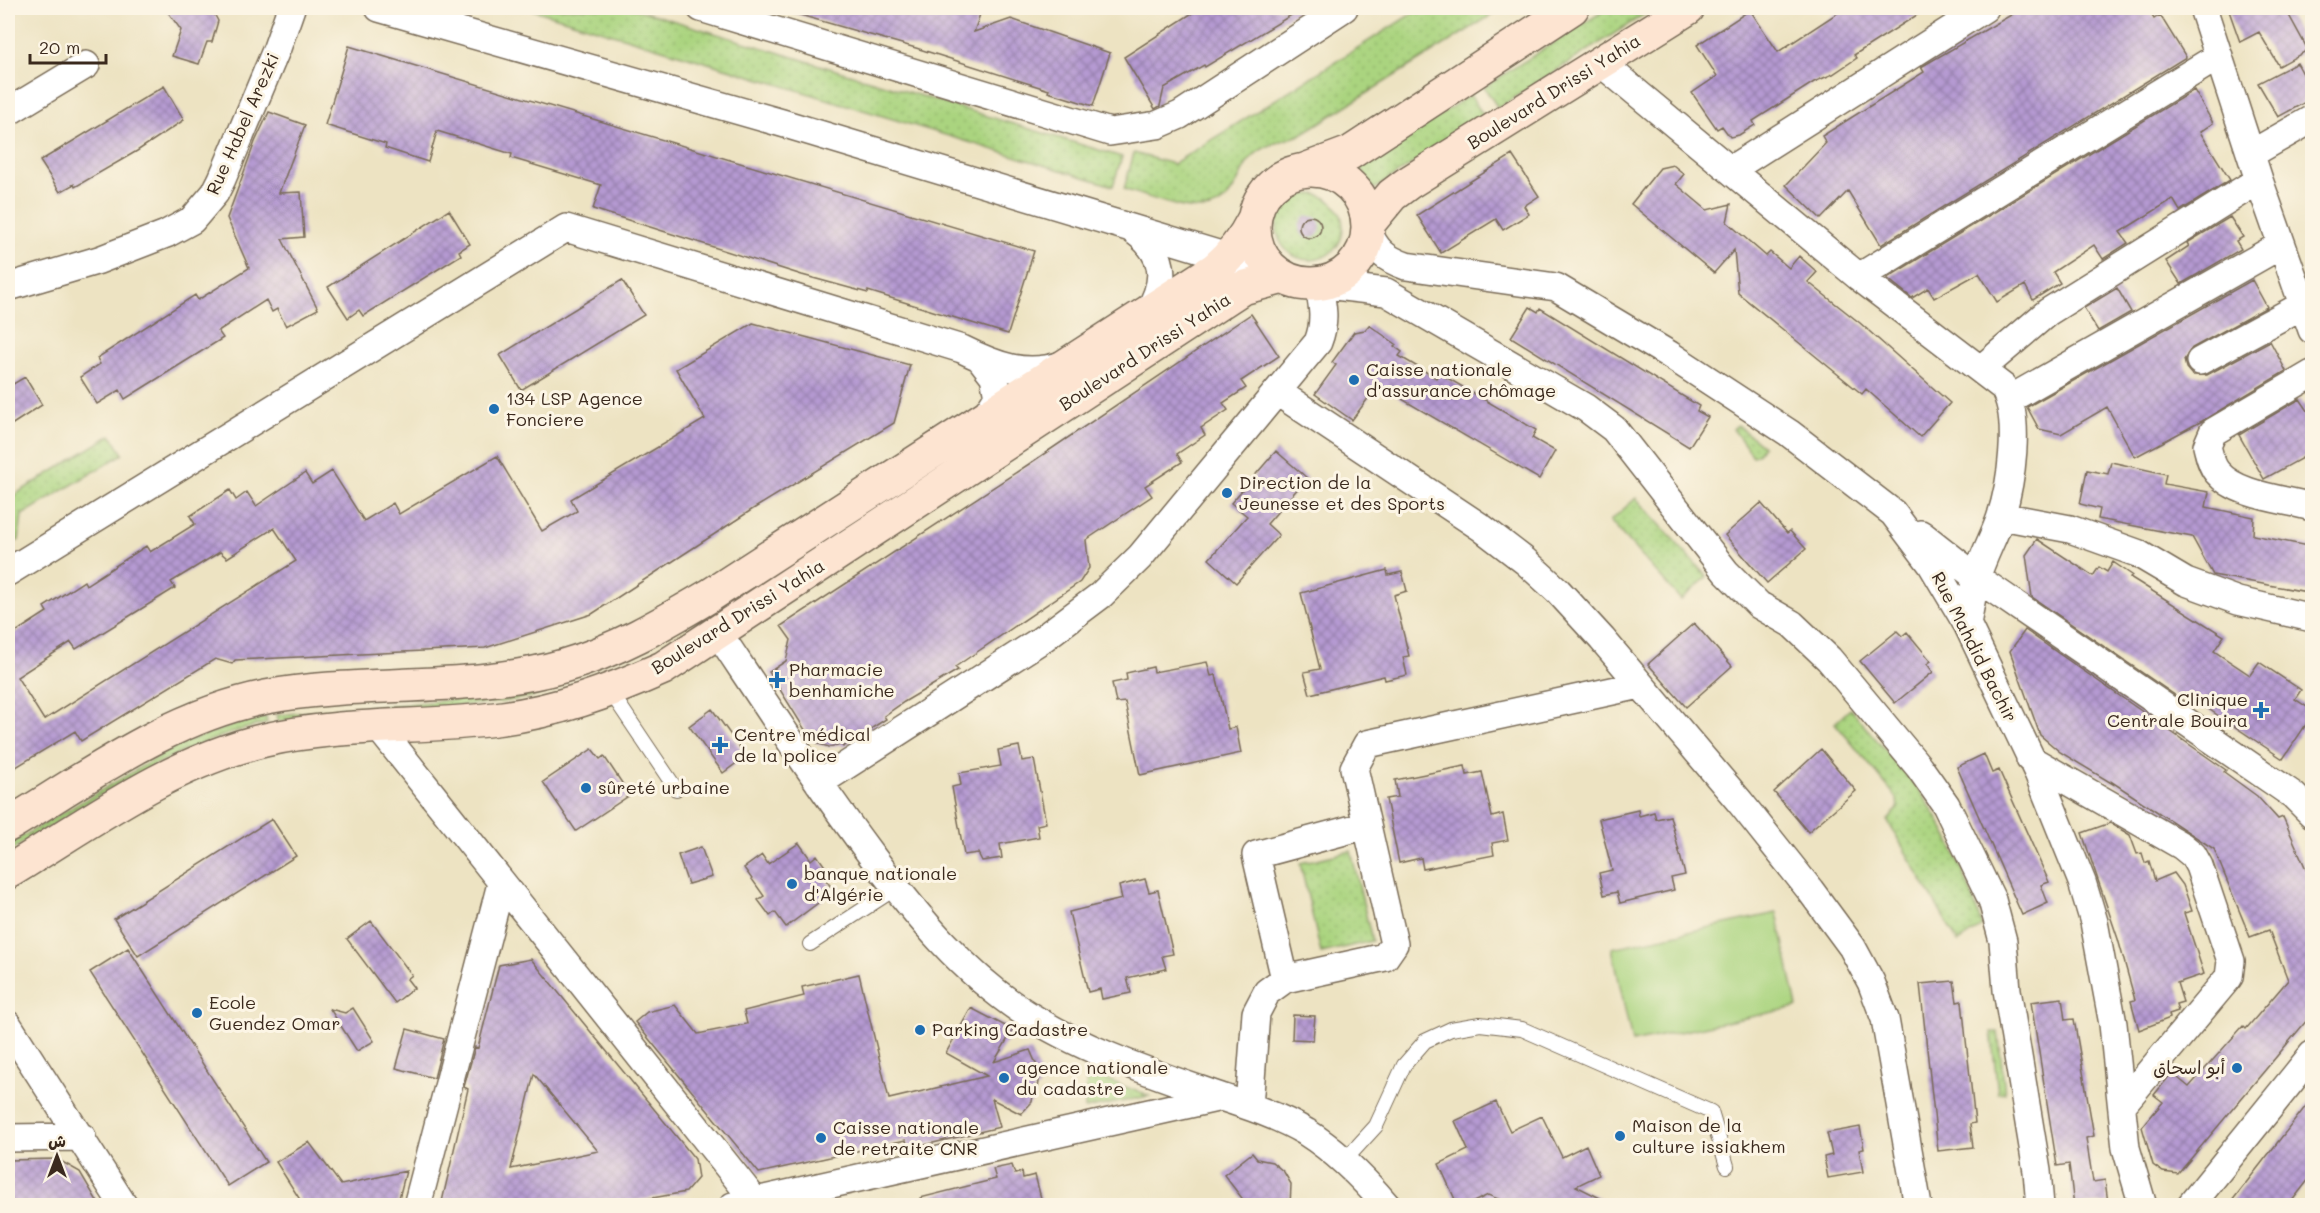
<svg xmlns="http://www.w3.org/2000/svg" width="2320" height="1213" font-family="Mali,'Playpen Sans Arabic',sans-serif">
<defs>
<pattern id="grass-dots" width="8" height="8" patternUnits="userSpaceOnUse" patternTransform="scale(1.5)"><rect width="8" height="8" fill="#aad47f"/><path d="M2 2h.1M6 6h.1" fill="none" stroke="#93b66d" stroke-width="1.8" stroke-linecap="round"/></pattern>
<pattern id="building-cross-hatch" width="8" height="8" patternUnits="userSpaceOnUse" patternTransform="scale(1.5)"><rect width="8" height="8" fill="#b59ad2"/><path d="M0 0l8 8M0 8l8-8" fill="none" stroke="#947eaa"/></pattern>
</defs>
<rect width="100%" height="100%" fill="#fcf5e5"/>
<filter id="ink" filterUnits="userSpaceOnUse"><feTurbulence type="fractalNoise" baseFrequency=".0167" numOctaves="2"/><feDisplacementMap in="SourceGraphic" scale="12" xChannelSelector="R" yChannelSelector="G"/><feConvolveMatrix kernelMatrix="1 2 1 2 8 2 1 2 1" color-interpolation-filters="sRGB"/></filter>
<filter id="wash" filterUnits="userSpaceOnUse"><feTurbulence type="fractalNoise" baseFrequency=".008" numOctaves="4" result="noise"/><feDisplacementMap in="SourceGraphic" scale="24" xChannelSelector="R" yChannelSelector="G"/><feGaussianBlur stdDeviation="1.35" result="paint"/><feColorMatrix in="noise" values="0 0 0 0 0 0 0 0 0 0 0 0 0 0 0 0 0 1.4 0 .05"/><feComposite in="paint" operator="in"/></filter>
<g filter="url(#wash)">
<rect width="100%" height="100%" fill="#ede3c2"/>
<path fill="url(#grass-dots)" stroke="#727f4e" stroke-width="1.5" d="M527,8H632L1122,157L1113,186Z
M1421,8H1503L1300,135C1283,141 1262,145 1250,159C1237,176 1234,202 1210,208C1188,213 1146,196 1124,189L1134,153L1173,164Z
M1608,8H1646L1648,12L1498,108L1484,87Z
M1470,95L1484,116L1374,189L1360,168Z
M1277 227a33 33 0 1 1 66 0a33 33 0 1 1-66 0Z
M1737,425L1763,446L1758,454L1753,456L1733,429Z
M111,435L123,454L22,515L19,540L8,546V499Z
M1636,498L1707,577L1681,600L1610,521Z
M559,687L534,696L503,702L278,721L277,715L498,696Z
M1850,709C1873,737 1900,764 1921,793C1950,833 1967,879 1982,926L1958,942L1887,820L1898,809L1897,798L1835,723Z
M266,717L267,723C170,745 91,802 8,852V845L180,744L234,725Z
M1351,851L1372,941L1321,953L1300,863Z
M1991,1032H1998L2005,1092L1998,1093Z
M1087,1072L1149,1096L1085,1109Z"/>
<path fill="#aad47f" stroke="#727f4e" stroke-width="1.5" d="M1777,913L1797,1007L1632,1042L1612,948Z"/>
<g id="blocks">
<path fill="url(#building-cross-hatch)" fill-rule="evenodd" d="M165,8H211L218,21L212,42H207L199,64L172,56L181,30Z
M794,8H982L974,32L1011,19L1110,53L1093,106L1048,92L1049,90L916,48L793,13Z
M1200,8H1303L1205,67L1204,65L1164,88L1160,106L1155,109L1124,57Z
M1845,8H1928L1854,55L1857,58L1833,74L1814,82L1753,121L1755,125L1739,135L1730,137L1722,126L1717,129L1692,93L1717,76L1697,45L1750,10L1778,52Z
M2023,8H2147L2154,19L2160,15L2186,57L1881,245L1848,191L1821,219L1786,185L1826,143L1822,136L1924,72L1921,67Z
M2228,8H2285L2308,50L2279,66L2259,32L2240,42Z
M349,46L1034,251L1008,334L868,291V293L802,275L593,209L601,185L511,158L512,154L437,131L428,162L385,148L386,144L325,125Z
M2297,63L2313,92V98L2278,117L2258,83Z
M164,86L184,120L137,151L75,187L74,184L60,192L40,161Z
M2194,90L2213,123L2200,132L2230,180L2180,211L2173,199L2120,232L2128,243L2103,259L2094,245L2053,272L2060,283L2033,300L2025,285L1997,302L1979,273L1934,298L1928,288L1912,298L1887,278Z
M269,112L305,125L279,193L301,192L304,237L282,239L318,309L286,326L277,309L272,312L266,300L218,331L223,338L149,384L125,399L120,390L97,404L80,377L100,364L97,358L195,295L198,300L249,268L227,218L255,142Z
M1512,155L1539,196L1524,206L1529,214L1503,230L1496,219L1441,253L1417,215Z
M1673,165L1684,174L1676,184L1707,210L1731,204L1727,222L1766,256L1770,252L1789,268L1799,256L1817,272L1808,282L1860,323L1950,403L1920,437L1866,389L1862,394L1738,293L1734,250L1714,273L1631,204L1660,168Z
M449,210L470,244L459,251L461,255L363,316L359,310L348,318L328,287Z
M1299 227a11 11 0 1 1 22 0a11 11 0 1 1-22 0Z
M2230,217L2243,237L2236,241L2241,249L2181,284L2166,261L2189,246L2187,243Z
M622,280L644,315L521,390L500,355Z
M2252,280L2267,307L2192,348L2184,360L2186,368L2192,375H2207L2270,341L2286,371L2202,421L2135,457L2107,407L2061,434L2039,429L2027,407Z
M2117,288L2131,312L2098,331L2084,308Z
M1530,307L1538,312L1540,308L1699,406L1697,411L1708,417L1689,447L1511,337Z
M1251,314L1279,356L1241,381L1246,388L1223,403L1228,410L1201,428L1205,435L1177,454L1182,462L1145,486L1152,496L1086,540L1089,568L1080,582L955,667L958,670L904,702L884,716L886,719L843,747L841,744L829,747L819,744L810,738L769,672L786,661L791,640L781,626L1029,464Z
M753,323L910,365L894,423L753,509L592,614L485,648L235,660L232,664L215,659L81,741L75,731L8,772V637L47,612L44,607L84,581L86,585L146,546L150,552L195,524L190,516L230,490L236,500L247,492L256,506L305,473L312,484L332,471L364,521L393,503L399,514L497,456L542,531L577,511L571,499L705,419L676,369ZM274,528L296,561L44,720L17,677L71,642L76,649L141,609L175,588L171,582L220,552L227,558Z
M1369,325L1396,344L1394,346L1402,352L1399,356L1436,378L1439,373L1536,430L1532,438L1555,451L1539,479L1378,385L1352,420L1315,394L1336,365L1332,362L1354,332L1365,330Z
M25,377L42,405L8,427V387Z
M2300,399L2313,418V452L2264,479L2239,435Z
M1276,451L1307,478L1267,524L1279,535L1236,583L1209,559L1247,516L1231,503Z
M2111,462L2166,474L2164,484L2209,492L2206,507L2254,517L2253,535L2313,547V593L2213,575L2192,537L2098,519L2100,509L2080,504L2087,470L2108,474Z
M1761,503L1787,533L1790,531L1806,549L1767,583L1725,535Z
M2037,539L2093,576L2099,567L2107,572L2113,562L2132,575L2130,577L2224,636L2214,651L2250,675L2259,662L2301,690L2295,699L2313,711V714L2283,759L2189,696L2185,702L2032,597L2026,555Z
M1387,570L1388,575L1402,572L1407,591L1394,595L1409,656L1403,657L1407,675L1385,680L1384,676L1310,694L1304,672L1320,669L1301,593Z
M1694,623L1732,666L1686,707L1648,664Z
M2025,630L2226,770L2224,772L2257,796L2278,819L2283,817L2313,885V1013L2178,1174L2163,1172L2153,1165L2142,1127L2163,1102L2154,1095L2172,1073L2189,1087L2243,1026L2246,1029L2288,980L2269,930L2250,937L2214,849L2112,782L2113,784L2060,752L2040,735L2010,651Z
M1897,631L1902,636L1907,632L1931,661L1927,664L1933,672L1895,703L1860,661Z
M1207,662L1211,676L1216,675L1228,729L1236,727L1241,753L1140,775L1125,702L1116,703L1112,683L1127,680L1126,673L1153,667L1154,672Z
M712,709L746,756L723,773L689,726Z
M1019,746L1022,761L1034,759L1046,823L1037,825L1039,837L1000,844L1002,858L982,861L978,853L964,855L952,787L961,785L959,773L1001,766L998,750Z
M592,749L600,759L604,756L630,795L576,831L543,782Z
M1821,749L1856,791L1808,832L1774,792Z
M1984,754L1992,773L1999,770L2049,882L2041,885L2048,903L2022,915L1957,767Z
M1465,766L1467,775L1482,772L1492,817L1503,814L1508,840L1492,843L1494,855L1423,869L1421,858L1399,863L1386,799L1398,797L1395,780Z
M1638,810L1639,816L1654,812L1656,819L1670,816L1685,875L1671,878L1674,890L1620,903L1617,892L1604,895L1599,873L1612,870L1599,819Z
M272,819L296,856L138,956L114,919Z
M2110,823L2130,835L2137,854L2142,853L2145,863L2149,861L2155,881L2174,873L2183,885L2192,911L2184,913L2204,974L2177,983L2183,1002L2176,1004L2178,1011L2169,1014L2170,1018L2139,1030L2131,1001L2135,1000L2118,939L2082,833Z
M799,843L811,860L817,855L829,872L823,876L834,891L786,927L775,912L770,916L758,900L764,896L744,868L762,855L768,864Z
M701,847L712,877L688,884L678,855Z
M1145,879L1149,892L1158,890L1173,954L1162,956L1166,969L1127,978L1131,993L1102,999L1100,989L1088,992L1069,912L1122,899L1119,886Z
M371,921L412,975L407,979L414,988L395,1003L347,939Z
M128,948L266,1162L228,1186L90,972Z
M531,959L695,1159L698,1178L686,1192L607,1206H441L468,1089L464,1087L475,1047L478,1048L499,965ZM534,1074L598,1151L511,1169Z
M859,974L889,1099L987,1076L946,1053L971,1008L1013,1030L994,1062L1030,1050L1040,1073L1038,1089L1034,1088L1032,1102L1021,1114L992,1099L1000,1127L908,1149L906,1140L759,1173L635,1022L647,1012L675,1005L698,1034L747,1024L744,1011L804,996L802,987Z
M1954,981L1957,1002L1962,1001L1966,1040L1975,1123L1970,1124L1973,1147L1938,1151L1920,984Z
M2062,998L2065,1020L2074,1019L2094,1136L2086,1138L2093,1182L2105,1180L2108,1203L2074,1206L2069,1164L2057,1166L2031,1002Z
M353,1008L374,1041L357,1051L330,1009L345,1013Z
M1293,1015L1315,1016L1313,1040L1292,1039Z
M407,1029L444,1039L434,1078L396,1068Z
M2313,1097V1174L2288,1206H2228Z
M1496,1102L1510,1131L1542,1116L1562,1157L1586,1145L1599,1175L1576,1186L1616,1206H1516L1488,1195L1465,1206H1458L1439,1164L1468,1150L1455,1121Z
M1860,1127L1864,1149L1859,1150L1863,1172L1828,1178L1824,1157L1832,1155L1827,1133Z
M309,1142L341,1185L406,1171L397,1206H304L276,1162Z
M1252,1153L1257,1159L1272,1162L1284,1172L1291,1184L1290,1206H1248L1224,1175Z
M57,1159L80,1172L100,1206H8V1160Z
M1012,1165L1015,1174L1022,1172L1023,1178L1035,1175L1043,1206H921L920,1198L996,1179L993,1169Z"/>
</g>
</g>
<g filter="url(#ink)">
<use href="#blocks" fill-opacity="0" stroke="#796b57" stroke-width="1.5"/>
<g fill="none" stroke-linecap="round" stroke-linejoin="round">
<g stroke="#796b57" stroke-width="16">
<path id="service" d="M610,691L676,789
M810,944L896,888
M1344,1161L1376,1126L1404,1065L1425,1041L1451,1029L1480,1024L1522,1029L1711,1112L1727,1166"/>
</g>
<g stroke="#796b57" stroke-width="30">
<path id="minor" d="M379,8L782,123L1274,271
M701,8L1110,132L1157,125L1180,115L1344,8
M2203,8L2259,180L2312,330
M1601,63L1859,277L2003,387C2022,417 2011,486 2000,519C1993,539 1982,558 1976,579C1972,594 1970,609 1967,624
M8,112L86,65
M2251,154L2312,119
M1730,170L1985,8
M1132,229C1166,253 1168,279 1148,313
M1368,231C1376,251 1386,259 1406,266L1556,287L1670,355L1789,433L1893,513L1932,565L1967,624L2038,773L2082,882L2094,922L2113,1024L2126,1148L2143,1206
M1859,277L2219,56
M8,287L99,260L166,234L192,220L215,193L222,179L277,48L291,8
M980,358L994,376L998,396L986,415
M2200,361L2305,304
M1981,369L2048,312L2259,180
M2312,374L2213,432L2207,446C2209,454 2211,465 2217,472C2237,496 2284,499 2312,507
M1279,393L1482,528L1525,561L1558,591L1602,639L1740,802L1810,890L1852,947L1871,982L1885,1019L1918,1206
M2010,399L2281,245
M2001,516L2070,529L2137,553L2186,582L2238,601L2312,618
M1921,534L1977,578L2293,795L2312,814
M8,572L566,228L962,349C996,366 1026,377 1062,365
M719,634C769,709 819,786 874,859C917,916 962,971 1022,1011C1081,1050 1152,1073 1218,1096C1248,1106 1279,1116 1306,1132C1336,1151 1364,1179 1387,1206
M380,729L759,1206
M2030,759L2182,846L2193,855L2199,866L2231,961L2229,977L2122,1105
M819,783L1041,640L1101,595L1140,557L1318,342C1326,322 1323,305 1318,284L1386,292L1586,408L1614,429L1726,572L1759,605L1792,624L1829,659L1919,767L1946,805L1992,900L2003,941L2007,990L2037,1171L2040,1206
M1285,979L1256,855L1367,825
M8,1025L124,1206
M1249,1106L1256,1013L1267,992L1285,979L1385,957L1394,944L1354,768L1367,744L1640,685
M8,1138L82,1137
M417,1206L501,884
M733,1206L1221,1097
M2190,1206L2312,1055"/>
</g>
<g stroke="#796b57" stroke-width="36">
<path id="secondary" d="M1254 227a57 57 0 1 1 114 0a57 57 0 1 1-114 0Z
M1302,171L1350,153L1572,8
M1368,224L1392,195L1408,183L1688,8
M8,825C89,776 171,716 266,697C361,679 469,693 563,666C616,651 662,624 709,596L1215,269C1232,255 1244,239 1254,219
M8,872C89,823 170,762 265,740C337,723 421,728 495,719C555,712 609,692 663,668L1242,288L1283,277"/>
</g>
<use href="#service" stroke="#fff" stroke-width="14"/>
<use href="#minor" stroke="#fff" stroke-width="27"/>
<use href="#secondary" stroke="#fde4d1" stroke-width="33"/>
</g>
</g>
<g fill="#1f6fb2" stroke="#fcf5e5" stroke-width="2">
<circle cx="1354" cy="380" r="6"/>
<circle cx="494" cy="409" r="6"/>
<circle cx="1227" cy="493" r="6"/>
<path d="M774 671h6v6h6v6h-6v6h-6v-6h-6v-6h6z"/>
<path d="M2258 701h6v6h6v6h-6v6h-6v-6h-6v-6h6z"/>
<path d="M717 736h6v6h6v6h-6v6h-6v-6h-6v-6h6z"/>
<circle cx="586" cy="788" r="6"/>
<circle cx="792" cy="884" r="6"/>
<circle cx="197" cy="1013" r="6"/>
<circle cx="920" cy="1030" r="6"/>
<circle cx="2237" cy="1068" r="6"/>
<circle cx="1004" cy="1078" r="6"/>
<circle cx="1620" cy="1136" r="6"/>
<circle cx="821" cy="1138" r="6"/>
</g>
<g text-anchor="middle" stroke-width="6" stroke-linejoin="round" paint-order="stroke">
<g font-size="18" fill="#3b2a1e" stroke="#fcf5e5">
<text transform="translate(1554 92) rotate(-32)" y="6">Boulevard Drissi Yahia</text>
<text transform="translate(243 124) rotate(-66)" y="6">Rue Habel Arezki</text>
<text transform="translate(1145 352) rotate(-33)" y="6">Boulevard Drissi Yahia</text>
<text transform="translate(738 617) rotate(-32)" y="6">Boulevard Drissi Yahia</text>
<text transform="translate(1974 647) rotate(63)" y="6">Rue Mahdid Bachir</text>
</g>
<g font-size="18" fill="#3b2a1e" stroke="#fcf5e5" text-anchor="start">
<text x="1366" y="376">Caisse nationale<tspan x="1366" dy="21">d'assurance chômage</tspan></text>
<text x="506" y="405">134 LSP Agence<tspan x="506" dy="21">Fonciere</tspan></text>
<text x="1239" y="489">Direction de la<tspan x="1239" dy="21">Jeunesse et des Sports</tspan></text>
<text x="789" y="676">Pharmacie<tspan x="789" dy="21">benhamiche</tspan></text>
<text x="2248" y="706" text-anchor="end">Clinique<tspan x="2248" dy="21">Centrale Bouira</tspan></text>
<text x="734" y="741">Centre médical<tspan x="734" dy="21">de la police</tspan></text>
<text x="598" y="794">sûreté urbaine</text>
<text x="804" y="880">banque nationale<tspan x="804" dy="21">d'Algérie</tspan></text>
<text x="209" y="1009">Ecole<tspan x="209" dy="21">Guendez Omar</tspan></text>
<text x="932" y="1036">Parking Cadastre</text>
<text x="1016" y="1074">agence nationale<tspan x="1016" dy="21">du cadastre</tspan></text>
<text x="2225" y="1074" text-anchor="end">أبو اسحاق</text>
<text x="1632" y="1132">Maison de la<tspan x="1632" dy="21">culture issiakhem</tspan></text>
<text x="833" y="1134">Caisse nationale<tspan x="833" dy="21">de retraite CNR</tspan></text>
</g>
</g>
<rect width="2320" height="1213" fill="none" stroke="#fcf5e5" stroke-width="30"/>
<g transform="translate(57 1156)" stroke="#fcf5e5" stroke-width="4.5" paint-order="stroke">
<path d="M0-4.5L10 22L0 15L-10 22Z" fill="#3b2a1e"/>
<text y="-9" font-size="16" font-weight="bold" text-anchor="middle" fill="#3b2a1e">ش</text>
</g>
<path d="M30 54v9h76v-9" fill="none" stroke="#3b2a1e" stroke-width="3"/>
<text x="39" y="54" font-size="18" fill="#3b2a1e" stroke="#fcf5e5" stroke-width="4.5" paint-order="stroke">20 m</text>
</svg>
